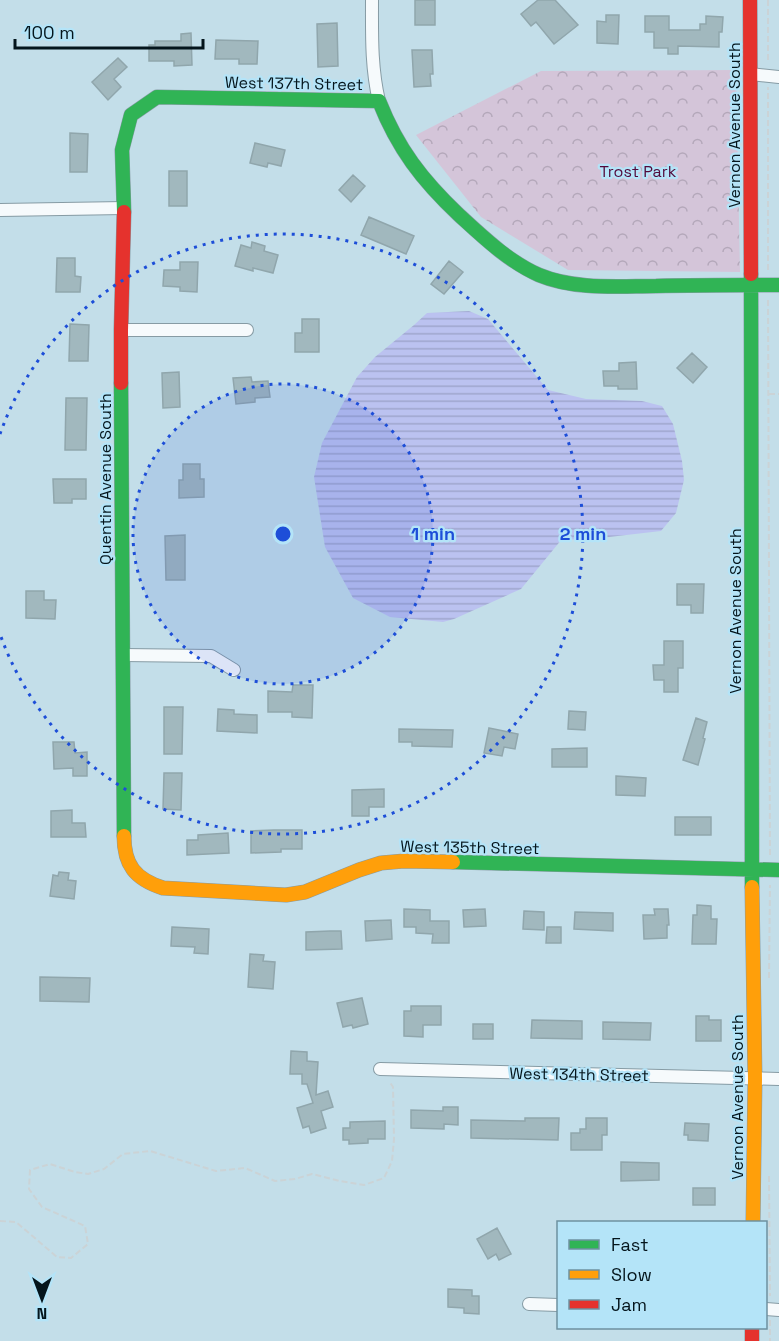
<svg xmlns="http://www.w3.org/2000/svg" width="779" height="1341" font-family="'Space Grotesk',sans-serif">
<defs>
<pattern id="forest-crowns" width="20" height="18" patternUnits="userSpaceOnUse" patternTransform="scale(1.5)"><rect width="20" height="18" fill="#d4c5d9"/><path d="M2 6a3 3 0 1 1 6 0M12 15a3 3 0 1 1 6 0" fill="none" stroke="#b4a8ba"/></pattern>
<pattern id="water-rules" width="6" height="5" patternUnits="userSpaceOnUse" patternTransform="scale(1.5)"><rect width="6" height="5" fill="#bbc2f0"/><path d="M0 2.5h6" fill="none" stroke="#9fa6cd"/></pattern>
</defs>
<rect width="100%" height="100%" fill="#c3dee9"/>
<path fill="url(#forest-crowns)" d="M736,70L740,272L568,270L481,217L416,135L541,71Z"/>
<path fill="url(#water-rules)" d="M469,311L488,319L548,390L586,399L642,401L662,406L673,424L682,461L684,480L676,513L661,531L583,540L562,539L521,589L454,619L443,622L390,617L353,598L325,547L314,477L322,443L357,377L375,357L414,325L427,313Z"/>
<path fill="#a1b8be" stroke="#90a6ac" stroke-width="1.5" d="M415,0H435V25H415Z
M538,0H555L578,25L554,44L536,22L531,26L521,14Z
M606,15H619L618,44L597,43V21L606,22Z
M645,16H669V30H700V24H706V16L723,17L722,32H719V47L678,46V54H668V48H654V32H645Z
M337,23L338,66L318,67L317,24Z
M191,33L192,65L174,66V61H149V45H155V41H181V34Z
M216,40L258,41L257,64H239V59H215Z
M412,50H432L433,74H430L431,86L414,87Z
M118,58L127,67L114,79L121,87L108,100L92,82Z
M70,133L88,134L87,172H70Z
M255,143L285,150L281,166L268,163L267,167L250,163Z
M169,171H187V206H169Z
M353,175L365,186L351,202L339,190Z
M369,217L414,236L406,254L361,235Z
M252,242L265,246L264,251L278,255L273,273L253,268V271L235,266L241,245L251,248Z
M57,258H75V276L81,277L80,292H56Z
M449,261L463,272L444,294L431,284Z
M180,262H198L197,292L180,291V287L163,286L164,270H180Z
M302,319H319V352H295V333H302Z
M70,324L89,325L88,361H69Z
M692,353L707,367L693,383L677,368Z
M636,362L637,389H618V386H604L603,371H619V363Z
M179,372L180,407L163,408L162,373Z
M251,377L252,382L268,381L270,397L255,398V402L236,404L233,378Z
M66,398H87L86,450H65Z
M183,464H200V479H204V497L179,498V480H183Z
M53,479H86V499H72V503H54Z
M185,535V580H166L165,536Z
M677,584H704L703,613H691V605H677Z
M26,591H44V600H56L55,619L26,618Z
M664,641H683V668H678V692H664V680H654L653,665H664Z
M293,685H313L312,718L292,717V712H268V691L292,692Z
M164,707H183L182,754H164Z
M218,709L234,710V714L257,715V733L217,731Z
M569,711L586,712L585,730L568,729Z
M696,718L707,722L703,738L705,739L698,765L683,760Z
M489,728L518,734L515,749L504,747L502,756L484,753Z
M399,729L453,730L452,747L412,746V742H399Z
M53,742H74L75,753L87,752V776H73V768L54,769Z
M587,748V767H552V749Z
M164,773H182L181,810L163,809Z
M616,776L646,778L645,796L616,795Z
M384,789V807H369V816H352V790Z
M72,810V823H85L86,837H51V811Z
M675,817H711V835H675Z
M274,830H302V849H281V852L251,853V831Z
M228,833L229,853L187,855V840H198V835Z
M59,872L69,873L68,880L76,881L74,899L50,896L53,875L58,876Z
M697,905L711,906V919H717L716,944H692L693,915H697Z
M404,909L430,910V921H449V943H432L433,934L416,933V927H404Z
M485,909L486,926L464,927L463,910Z
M654,909H668L669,925H667V938L644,939L643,915H655Z
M524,911L544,912V930L523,929Z
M575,912L613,913V931L574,929Z
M391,920L392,939L366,941L365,921Z
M172,927L209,929L208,954L194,953L195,947L171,946Z
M547,927H561V943H546Z
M330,931H341L342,949L306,950V932Z
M250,954L264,955L263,961L275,962L273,989L248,987Z
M40,977L90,978L89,1002L40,1001Z
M362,998L368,1024L353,1028L352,1025L343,1027L337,1003Z
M411,1006H441V1025H423V1037L404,1036V1011H411Z
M696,1016H709V1020H721V1041H696Z
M532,1020L582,1021V1039L531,1038Z
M603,1022L651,1023L650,1040L603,1039Z
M473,1024H493V1039H473Z
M291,1051L307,1052V1061L318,1062L316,1095L328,1091L333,1107L321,1111L326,1128L311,1133L309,1126L303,1128L297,1108L313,1103L307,1084H302V1074H290Z
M443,1107H458V1125L444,1124V1129L411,1128V1110L443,1111Z
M525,1118H559L558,1140L471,1138V1120L525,1121Z
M586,1118H607V1135H602V1150H571V1133H580V1129H586Z
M385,1121V1139H368V1143L349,1144V1140H343V1128H350V1122Z
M685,1123L709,1124L708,1141L688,1140V1135H684Z
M621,1162L659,1163V1180L621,1181Z
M693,1188H715V1205H693Z
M497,1228L511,1254L499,1260L496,1254L488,1259L477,1239Z
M448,1289L472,1290V1296H479V1314L464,1313V1308L448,1307Z"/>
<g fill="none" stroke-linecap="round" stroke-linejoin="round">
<g stroke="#869ba4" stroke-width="14">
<path id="street" d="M372,0C372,34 371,67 379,101
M750,74L779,77
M0,210L124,208
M121,330H247
M123,655L211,656L234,670
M380,1069L779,1079
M529,1304L558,1305
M766,1309L779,1310"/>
</g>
<g stroke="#869ba4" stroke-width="15">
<path id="fast" d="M124,212L122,150L131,115L157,97L379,101C398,149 422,180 459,215C483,237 509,262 539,275C575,290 618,286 656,286C697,285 738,285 779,285
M751,274L752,887
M121,383L124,836
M453,862L779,870"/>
</g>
<g stroke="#869ba4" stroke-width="15">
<path id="slow" d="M124,836C124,865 135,879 163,888L286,895L305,892L359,870L381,863L404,861L453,862
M752,887L755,1079L753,1222"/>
</g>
<g stroke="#869ba4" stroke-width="15">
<path id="jam" d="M750,0L751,274
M121,383V330L124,212
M752,1328V1341"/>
</g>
<path stroke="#cbd3d6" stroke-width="2" stroke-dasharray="6 3" stroke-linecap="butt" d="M768,0V63
M768,270V87
M768,300L770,855
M769,394H779
M769,978L770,885
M769,1176L770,1296
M0,1221L16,1222L57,1257L71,1258L88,1244L85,1226L42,1207L29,1189L30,1170L50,1164L75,1172L88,1174L104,1169L123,1154L150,1151L216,1171L245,1168L275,1181L295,1179L312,1174L340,1181L364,1185L384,1178L392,1161L394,1139L393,1087L389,1081
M770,1320V1341"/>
<use href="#street" stroke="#f6fafc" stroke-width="12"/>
<use href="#fast" stroke="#30b455" stroke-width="14"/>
<use href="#slow" stroke="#ff9f0a" stroke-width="14"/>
<use href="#jam" stroke="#e5322d" stroke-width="14"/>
</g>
<circle cx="283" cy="534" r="150" fill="#1d4ed8" fill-opacity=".12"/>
<g fill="none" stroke="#1d4ed8" stroke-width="3" stroke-dasharray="3 6">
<circle cx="283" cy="534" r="150"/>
<path d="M0 434A300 300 0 1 1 0 634"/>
</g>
<g text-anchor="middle" stroke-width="4.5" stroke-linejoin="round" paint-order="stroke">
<g font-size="16" fill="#04151c" stroke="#b4e4f8">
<text transform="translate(294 83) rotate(1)" y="6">West 137th Street</text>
<text transform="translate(734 125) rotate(-90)" y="6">Vernon Avenue South</text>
<text transform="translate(105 479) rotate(-90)" y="6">Quentin Avenue South</text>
<text transform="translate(735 611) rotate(-90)" y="6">Vernon Avenue South</text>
<text transform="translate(470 847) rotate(1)" y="6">West 135th Street</text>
<text transform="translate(579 1074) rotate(1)" y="6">West 134th Street</text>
<text transform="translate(737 1097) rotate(-90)" y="6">Vernon Avenue South</text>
</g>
<g font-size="16" fill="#52093a" stroke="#b4e4f8">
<text x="638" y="177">Trost Park</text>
</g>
</g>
<circle cx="283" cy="534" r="9" fill="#1d4ed8" stroke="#b4e4f8" stroke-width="3"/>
<g font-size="18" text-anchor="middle" font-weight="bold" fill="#1d4ed8" stroke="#b4e4f8" stroke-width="4.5" stroke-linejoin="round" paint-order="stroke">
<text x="433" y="540">1 min</text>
<text x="583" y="540">2 min</text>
</g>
<rect x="557" y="1221" width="210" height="108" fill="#b4e4f8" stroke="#6e91a0" stroke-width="1.5"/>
<rect x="569" y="1240" width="30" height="9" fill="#30b455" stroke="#6e91a0" stroke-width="1.5"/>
<text x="611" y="1251" font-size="18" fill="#04151c">Fast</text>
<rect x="569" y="1270" width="30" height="9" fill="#ff9f0a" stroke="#6e91a0" stroke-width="1.5"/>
<text x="611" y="1281" font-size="18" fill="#04151c">Slow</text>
<rect x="569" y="1300" width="30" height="9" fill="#e5322d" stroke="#6e91a0" stroke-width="1.5"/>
<text x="611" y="1311" font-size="18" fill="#04151c">Jam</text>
<g transform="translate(42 1299) rotate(180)" stroke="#b4e4f8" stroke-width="4.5" paint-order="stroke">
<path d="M0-4.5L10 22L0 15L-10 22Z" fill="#04151c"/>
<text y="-9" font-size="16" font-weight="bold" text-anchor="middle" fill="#04151c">N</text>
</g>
<path d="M15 39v9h188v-9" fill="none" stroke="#04151c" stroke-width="3"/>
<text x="24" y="39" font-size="18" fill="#04151c" stroke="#b4e4f8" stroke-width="4.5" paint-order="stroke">100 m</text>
</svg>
